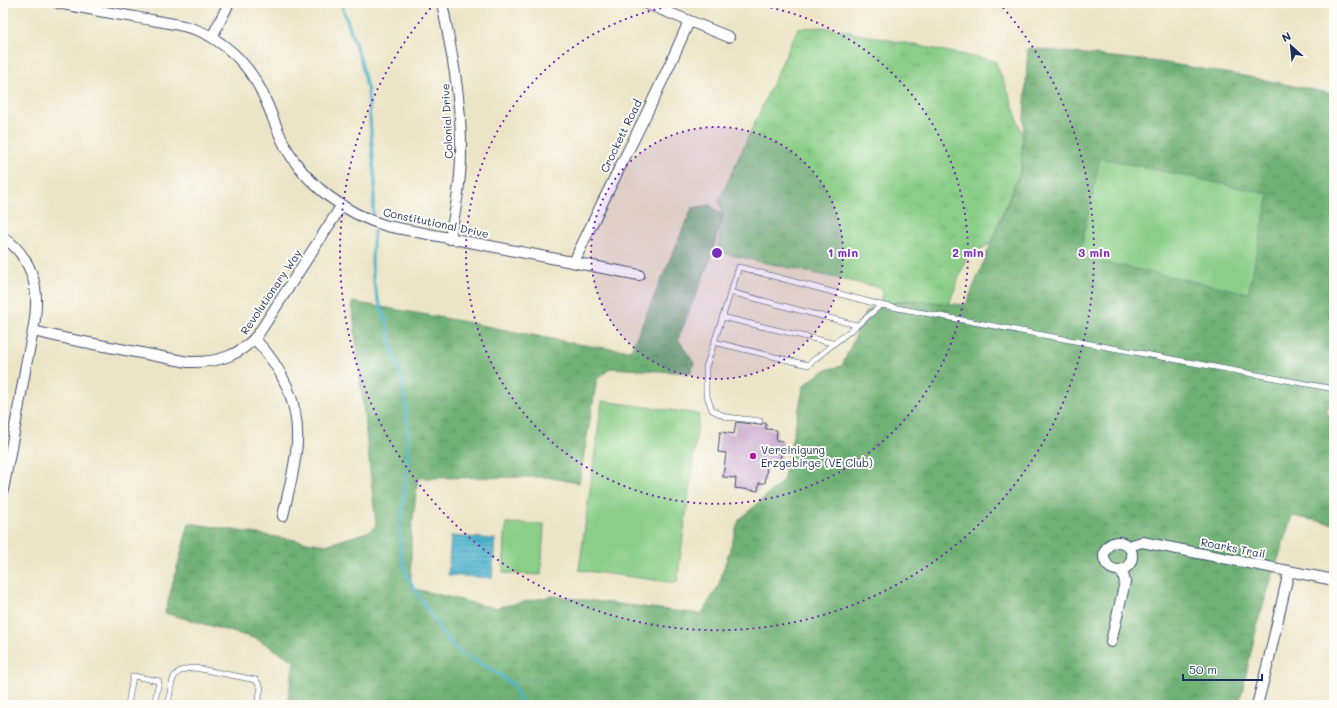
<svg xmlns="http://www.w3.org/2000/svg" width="1337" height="708" font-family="Mali,sans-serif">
<defs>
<pattern id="grass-tufts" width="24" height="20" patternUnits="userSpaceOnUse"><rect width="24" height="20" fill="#8ace87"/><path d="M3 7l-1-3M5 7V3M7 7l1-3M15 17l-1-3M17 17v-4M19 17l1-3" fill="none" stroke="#76b177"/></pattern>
<pattern id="forest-crowns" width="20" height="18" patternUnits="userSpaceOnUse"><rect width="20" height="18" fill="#6fb174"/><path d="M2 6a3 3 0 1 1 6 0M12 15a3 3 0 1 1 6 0" fill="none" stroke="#5a9062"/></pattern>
<pattern id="water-rules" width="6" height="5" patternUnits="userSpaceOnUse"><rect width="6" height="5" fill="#4eb4cd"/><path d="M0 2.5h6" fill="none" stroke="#4093aa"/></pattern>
</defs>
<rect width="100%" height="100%" fill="#fdfcf7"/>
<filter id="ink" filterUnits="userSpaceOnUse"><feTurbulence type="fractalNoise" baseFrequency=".025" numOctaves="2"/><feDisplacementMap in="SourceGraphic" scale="8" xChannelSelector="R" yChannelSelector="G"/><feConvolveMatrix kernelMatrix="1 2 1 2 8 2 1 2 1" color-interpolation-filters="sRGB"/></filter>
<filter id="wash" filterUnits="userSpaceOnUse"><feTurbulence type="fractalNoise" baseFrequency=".012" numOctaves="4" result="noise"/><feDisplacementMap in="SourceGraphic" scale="16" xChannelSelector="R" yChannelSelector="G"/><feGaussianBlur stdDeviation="0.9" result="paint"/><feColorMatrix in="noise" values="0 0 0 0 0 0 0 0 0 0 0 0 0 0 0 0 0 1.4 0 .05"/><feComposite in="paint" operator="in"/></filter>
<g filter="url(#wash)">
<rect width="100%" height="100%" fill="#ece4c6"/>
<path fill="url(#grass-tufts)" stroke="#527e72" d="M824,27L995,61L1009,94L1023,137L1021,170L990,244L967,256L949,304L908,300L881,305L882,288L718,252L723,215L719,201L798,28Z"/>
<path fill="url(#forest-crowns)" stroke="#457069" d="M1028,48L1160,62L1244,76L1334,94V394L1326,413L1334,417V524L1292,516L1258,621L1239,705H287L294,661L257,639L165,613L189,523L326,545L370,531L376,526L352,302C405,311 458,320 511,331C551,338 591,349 631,350L692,208L710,205L723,215L710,260L678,339L694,363L690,373L611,368L597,379L579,483L546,477L418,478L411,534V588L494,608L553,596L701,614L718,587L739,520L783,481L804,385L825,370L842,366L867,310L908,300L966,305L1021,170Z"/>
<path fill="#8ace87" stroke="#527e72" d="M1100,158L1269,194L1248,293L1079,257Z
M602,401L699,414L677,583L579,570Z
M506,523L544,524L541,575L503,573Z"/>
<path fill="url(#water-rules)" stroke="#347296" d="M451,536L495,539L492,578L448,575Z"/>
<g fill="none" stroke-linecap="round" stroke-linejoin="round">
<path stroke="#4eb4cd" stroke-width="3" d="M341,3L361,61L368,93L375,183L373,215
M374,231L372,261L373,278L377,297L386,320L392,349L400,373L406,406L408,457L400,531V551L407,576L442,633L459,652L499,674L513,685L522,705"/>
</g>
<g id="blocks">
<path fill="#c09ac7" d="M736,422L760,425L764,423H766V429L777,430L776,440L783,441L780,461L768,459L765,483H759L758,491L735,488L736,478L723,477L726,453L718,452L720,432L734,434Z"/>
</g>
</g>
<g filter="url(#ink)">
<use href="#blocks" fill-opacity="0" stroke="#3a4a6e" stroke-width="1"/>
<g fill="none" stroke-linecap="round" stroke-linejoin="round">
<g stroke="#3a4a6e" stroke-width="6">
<path id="service" d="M730,292L856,325
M722,317L832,343
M714,342L808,365C832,344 858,326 881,305
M760,421L726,417L712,410L706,393V367L739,267L881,305L1334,389
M128,705L133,676L159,681L154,705
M168,705C172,684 169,668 195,668L256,680L261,688L257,705"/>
</g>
<g stroke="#3a4a6e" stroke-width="12">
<path id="minor" d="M58,3C83,8 109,13 135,17C159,22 192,24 213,38C237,53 254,73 265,99C272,114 277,131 285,146C306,185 346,214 387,226L639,275
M442,3C452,53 462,103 461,154C461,182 455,211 450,239
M645,3L729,37
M212,37L229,3
M3,238C20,247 32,268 35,287C39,312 31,340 26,365C19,407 11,448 3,490
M574,262C611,181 655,103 689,21
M33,331L68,339L188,362C217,363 241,356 259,333L342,205
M255,339C281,367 299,400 297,441C296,466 288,492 283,516
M1104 556a14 14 0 1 1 28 0a14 14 0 1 1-28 0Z
M1129,546L1142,542L1334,580
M1111,642L1125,582L1122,570
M1257,705L1268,663L1289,571"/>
</g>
<use href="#service" stroke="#fff" stroke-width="5"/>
<use href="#minor" stroke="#fff" stroke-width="10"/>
</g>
</g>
<circle cx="717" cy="253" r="126" fill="#7b2cbf" fill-opacity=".12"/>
<g fill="none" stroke="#7b2cbf" stroke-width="2" stroke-dasharray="2 4">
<circle cx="717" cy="253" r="126"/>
<path d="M741 3A251 251 0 1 1 693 3"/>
<path d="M999 3A377 377 0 1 1 435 3"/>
</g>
<circle fill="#b5179e" stroke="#fdfcf7" stroke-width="1.5" cx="753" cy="456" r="4"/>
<g text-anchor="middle" stroke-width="4" stroke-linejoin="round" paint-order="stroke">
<g font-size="11" fill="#1b2f5e" stroke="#fdfcf7">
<text transform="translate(447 121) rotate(-93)" y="4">Colonial Drive</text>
<text transform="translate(621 136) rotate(-64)" y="4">Crockett Road</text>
<text transform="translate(436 223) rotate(12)" y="4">Constitutional Drive</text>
<text transform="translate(271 292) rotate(-56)" y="4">Revolutionary Way</text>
<text transform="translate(1233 548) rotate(11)" y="4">Roarks Trail</text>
</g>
<g font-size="11" fill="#1b2f5e" stroke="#fdfcf7" text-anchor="start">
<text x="761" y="454">Vereinigung<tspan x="761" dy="13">Erzgebirge (VE Club)</tspan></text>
</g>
</g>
<circle cx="717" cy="253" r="6" fill="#7b2cbf" stroke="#fdfcf7" stroke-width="2"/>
<g font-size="12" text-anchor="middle" font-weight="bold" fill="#7b2cbf" stroke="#fdfcf7" stroke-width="4" stroke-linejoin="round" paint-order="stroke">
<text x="843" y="257">1 min</text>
<text x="968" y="257">2 min</text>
<text x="1094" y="257">3 min</text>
</g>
<rect width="1337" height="708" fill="none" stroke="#fdfcf7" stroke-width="16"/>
<g transform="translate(1291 46) rotate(333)" stroke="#fdfcf7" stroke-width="3" paint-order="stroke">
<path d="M0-3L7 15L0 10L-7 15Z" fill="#1b2f5e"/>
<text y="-6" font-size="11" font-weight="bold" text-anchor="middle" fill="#1b2f5e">N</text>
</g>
<path d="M1183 674v6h79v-6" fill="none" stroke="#1b2f5e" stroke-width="2"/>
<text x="1189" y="674" font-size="12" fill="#1b2f5e" stroke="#fdfcf7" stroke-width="3" paint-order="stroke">50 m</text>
</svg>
